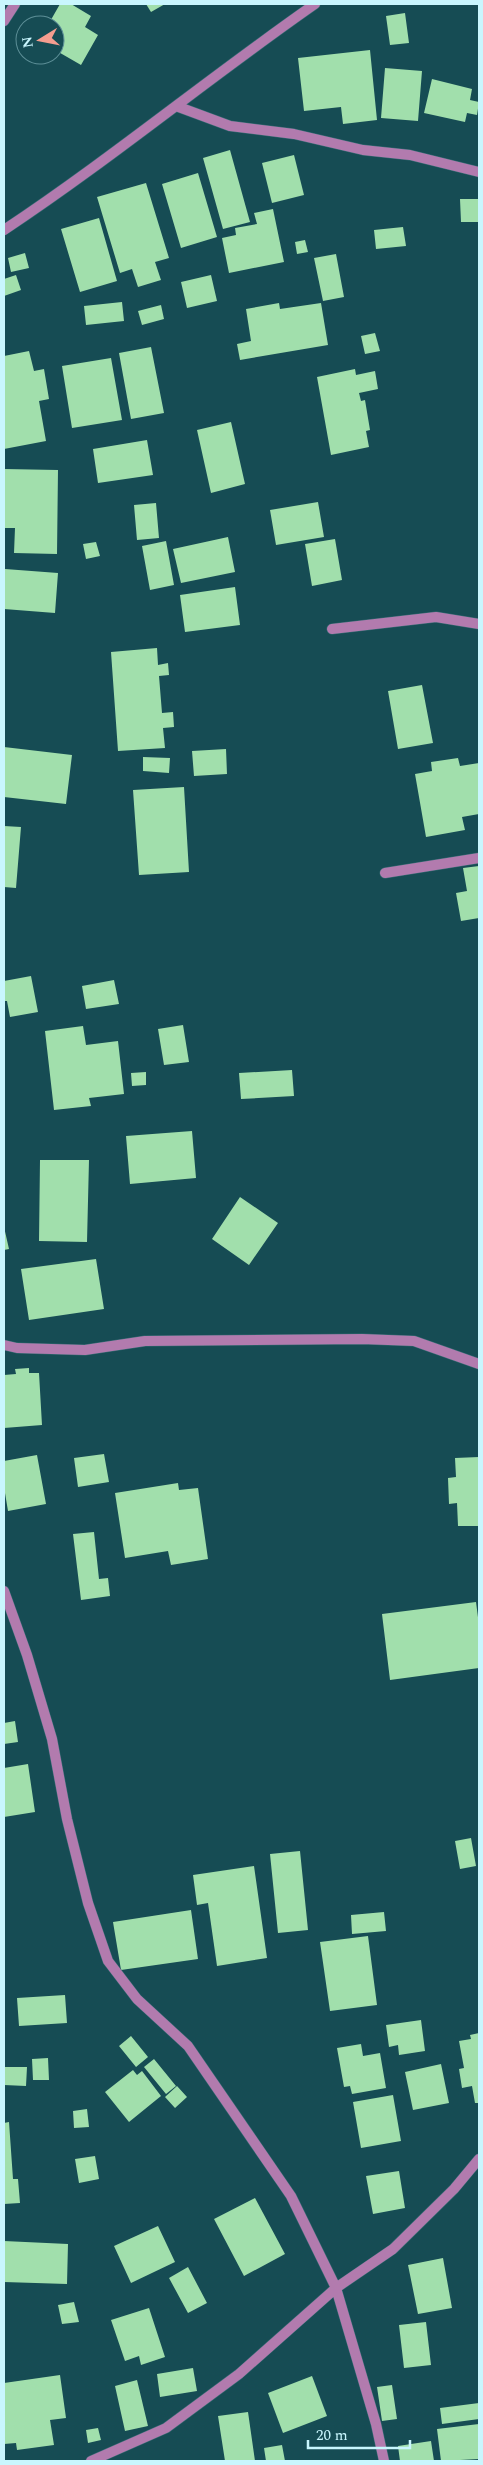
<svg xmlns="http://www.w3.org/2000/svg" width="483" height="2465" font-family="Spectral,serif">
<rect width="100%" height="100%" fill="#164c54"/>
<path fill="#a1dfac" d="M60,4H71L91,16L85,27L98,35L81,65L55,50V25H48Z
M146,4H165L151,12Z
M405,13L409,43L390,45L386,16Z
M370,50L377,120L343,124L341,107L304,111L298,58Z
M385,68L422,71L418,121L381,118Z
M432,79L472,89L470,100L479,102L477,115L467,113L465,122L424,113Z
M230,150L250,222L223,229L203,158Z
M294,155L304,195L272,203L262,163Z
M198,173L217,237L181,248L162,184Z
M146,183L169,258L155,262L161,280L138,287L132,269L120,273L97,197Z
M460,199H479V222H461Z
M273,209L284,262L229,273L222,238L236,235L235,228L257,224L254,213Z
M99,218L117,281L80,292L61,229Z
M403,227L406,246L376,249L374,230Z
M305,240L308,252L297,254L295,242Z
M25,253L29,268L11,272L8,258Z
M336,254L344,297L323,301L314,258Z
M16,275L21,290L4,296V279Z
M211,275L217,301L187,308L181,282Z
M122,302L124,321L86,325L84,306Z
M279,303L280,309L321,303L328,345L240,360L237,344L251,341L246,309Z
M161,305L164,319L142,325L138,311Z
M375,333L380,351L365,354L361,336Z
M151,347L164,413L131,419L119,353Z
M29,351L34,371L44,369L49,399L39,401L46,441L4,449V356Z
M111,358L122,420L72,428L62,366Z
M355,369L356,375L375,371L378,389L359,393L361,401L365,400L370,430L366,431L369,447L331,455L317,377Z
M231,422L245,484L211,493L197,430Z
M147,440L153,475L98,483L93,449Z
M4,469L58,470L57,554L14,553L15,528H4Z
M318,502L324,537L276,545L270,510Z
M156,503L159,538L137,540L134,505Z
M228,537L235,572L181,583L173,549Z
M335,539L342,580L312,586L305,544Z
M166,541L174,585L150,590L142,546Z
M96,542L100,556L86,559L83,544Z
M5,569L58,573L55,613L4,609Z
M235,587L240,625L185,632L180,595Z
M157,648L158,665L168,663L169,675L159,676L162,713L173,712L174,727L163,728L165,748L118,751L111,652Z
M422,685L433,743L398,749L388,691Z
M4,747L72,755L66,804L4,797Z
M226,749L227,774L194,776L192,751Z
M143,757L170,758L169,773L143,771Z
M458,758L460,766L479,763V814L462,817L465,830L426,837L415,774L432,771L431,762Z
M184,787L189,872L139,875L133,790Z
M4,826L21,827L16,888L4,887Z
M479,866V918L461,921L456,893L467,891L463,868Z
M31,976L38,1012L10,1017L7,1001H4V981Z
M114,980L119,1004L86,1009L82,986Z
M183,1025L189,1062L164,1065L158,1029Z
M83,1026L86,1045L118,1041L124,1094L89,1098L91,1106L54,1110L45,1031Z
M292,1070L294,1096L241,1099L239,1073Z
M146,1072V1085L132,1086L131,1073Z
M192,1131L196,1178L130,1184L126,1136Z
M40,1160H89L87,1242L39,1241Z
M240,1197L278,1223L249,1265L212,1239Z
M4,1227L9,1249L4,1250Z
M96,1259L104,1309L29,1320L21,1269Z
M29,1368V1373H39L42,1425L4,1428V1375L16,1374L15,1369Z
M104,1454L109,1482L78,1487L74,1458Z
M37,1455L46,1504L8,1511L4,1487V1461Z
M479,1457V1526H458L457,1503L449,1504L448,1478L456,1477L455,1458Z
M178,1483L179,1490L198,1488L208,1559L171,1565L168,1551L125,1558L115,1493Z
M94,1532L99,1579L108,1578L110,1596L81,1600L73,1534Z
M476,1602L479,1625V1668L390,1680L382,1614Z
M15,1721L18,1742L4,1744V1723Z
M28,1764L35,1812L4,1817V1768Z
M471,1838L476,1866L460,1869L455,1841Z
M300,1851L308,1930L278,1933L270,1854Z
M254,1866L267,1958L217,1966L208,1903L197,1905L193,1875Z
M191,1910L198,1959L121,1970L113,1922Z
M384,1912L386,1931L352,1934L351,1915Z
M368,1936L377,2005L330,2011L320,1942Z
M65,1995L67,2023L19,2026L17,1998Z
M421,2020L425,2051L399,2055L398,2045L389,2047L386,2025Z
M479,2033V2103H475L472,2086L462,2088L459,2069L464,2068L459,2041L471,2039L470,2035Z
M131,2036L148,2057L136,2067L119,2046Z
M361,2044L363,2056L380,2053L386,2088L352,2094L350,2086L344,2087L337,2048Z
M48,2058L49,2080H33L32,2059Z
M154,2059L176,2086L166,2094L144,2067Z
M441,2064L449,2103L413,2110L405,2072Z
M4,2067H27L26,2086L4,2085Z
M133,2070L137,2075L142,2071L161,2096L129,2122L105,2092Z
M177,2086L187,2097L175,2108L165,2097Z
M393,2095L401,2141L361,2148L353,2102Z
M87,2109L89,2127L74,2128L73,2111Z
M9,2122L13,2179H18L20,2203L4,2204V2123Z
M95,2156L99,2179L79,2183L75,2159Z
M399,2171L405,2208L373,2214L366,2176Z
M255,2198L285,2254L244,2276L214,2219Z
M158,2226L175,2262L131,2283L114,2246Z
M4,2241L68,2244L67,2284L4,2282Z
M443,2258L452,2308L418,2314L408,2265Z
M188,2267L207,2303L188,2313L169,2278Z
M74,2302L79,2322L62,2324L58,2305Z
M149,2308L165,2357L141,2365L139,2356L125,2361L111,2320Z
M426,2322L431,2365L404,2368L399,2325Z
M193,2368L197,2391L160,2397L157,2374Z
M60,2375L66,2418L50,2420L54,2445L17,2450L16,2443L4,2444V2383Z
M312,2376L327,2416L283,2433L268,2393Z
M137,2380L148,2426L125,2431L115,2386Z
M392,2385L397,2419L382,2421L377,2387Z
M479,2403V2419L442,2424L440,2408Z
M248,2412L255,2461H225L218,2416Z
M479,2424V2459L441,2461L437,2429Z
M98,2428L101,2440L88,2443L86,2430Z
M431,2441L434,2461H400L398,2446Z
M282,2445L285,2461H266L264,2448Z"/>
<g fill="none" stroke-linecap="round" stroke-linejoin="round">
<g stroke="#366b73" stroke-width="11">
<path id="street" d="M4,21L15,4
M176,106L230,126L294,134L363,150L410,155L479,172
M4,230C111,159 210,77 315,4
M332,629L436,617L479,624
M385,873L479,858
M4,1345L17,1348L85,1350L145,1341L362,1339L414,1341L479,1364
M4,1591L27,1655L52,1739L67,1819L88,1903L108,1961L137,1999L188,2046L291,2196L336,2288L376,2424L384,2461
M91,2461L166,2428L239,2374L336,2288L393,2249L454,2189L479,2159"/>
</g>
<use href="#street" stroke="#b27bae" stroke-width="10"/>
</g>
<rect width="483" height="2465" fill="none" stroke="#c9f6fe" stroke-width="10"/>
<g transform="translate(40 40) rotate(260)"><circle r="24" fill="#164c54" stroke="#5e9098"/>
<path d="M0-4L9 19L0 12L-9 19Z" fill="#f59d8f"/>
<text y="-8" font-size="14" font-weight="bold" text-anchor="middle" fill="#c9f6fe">N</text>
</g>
<path d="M308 2440v8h102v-8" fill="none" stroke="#c9f6fe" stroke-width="2.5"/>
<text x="316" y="2440" font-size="15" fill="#c9f6fe" stroke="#164c54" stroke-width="4" paint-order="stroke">20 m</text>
</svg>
